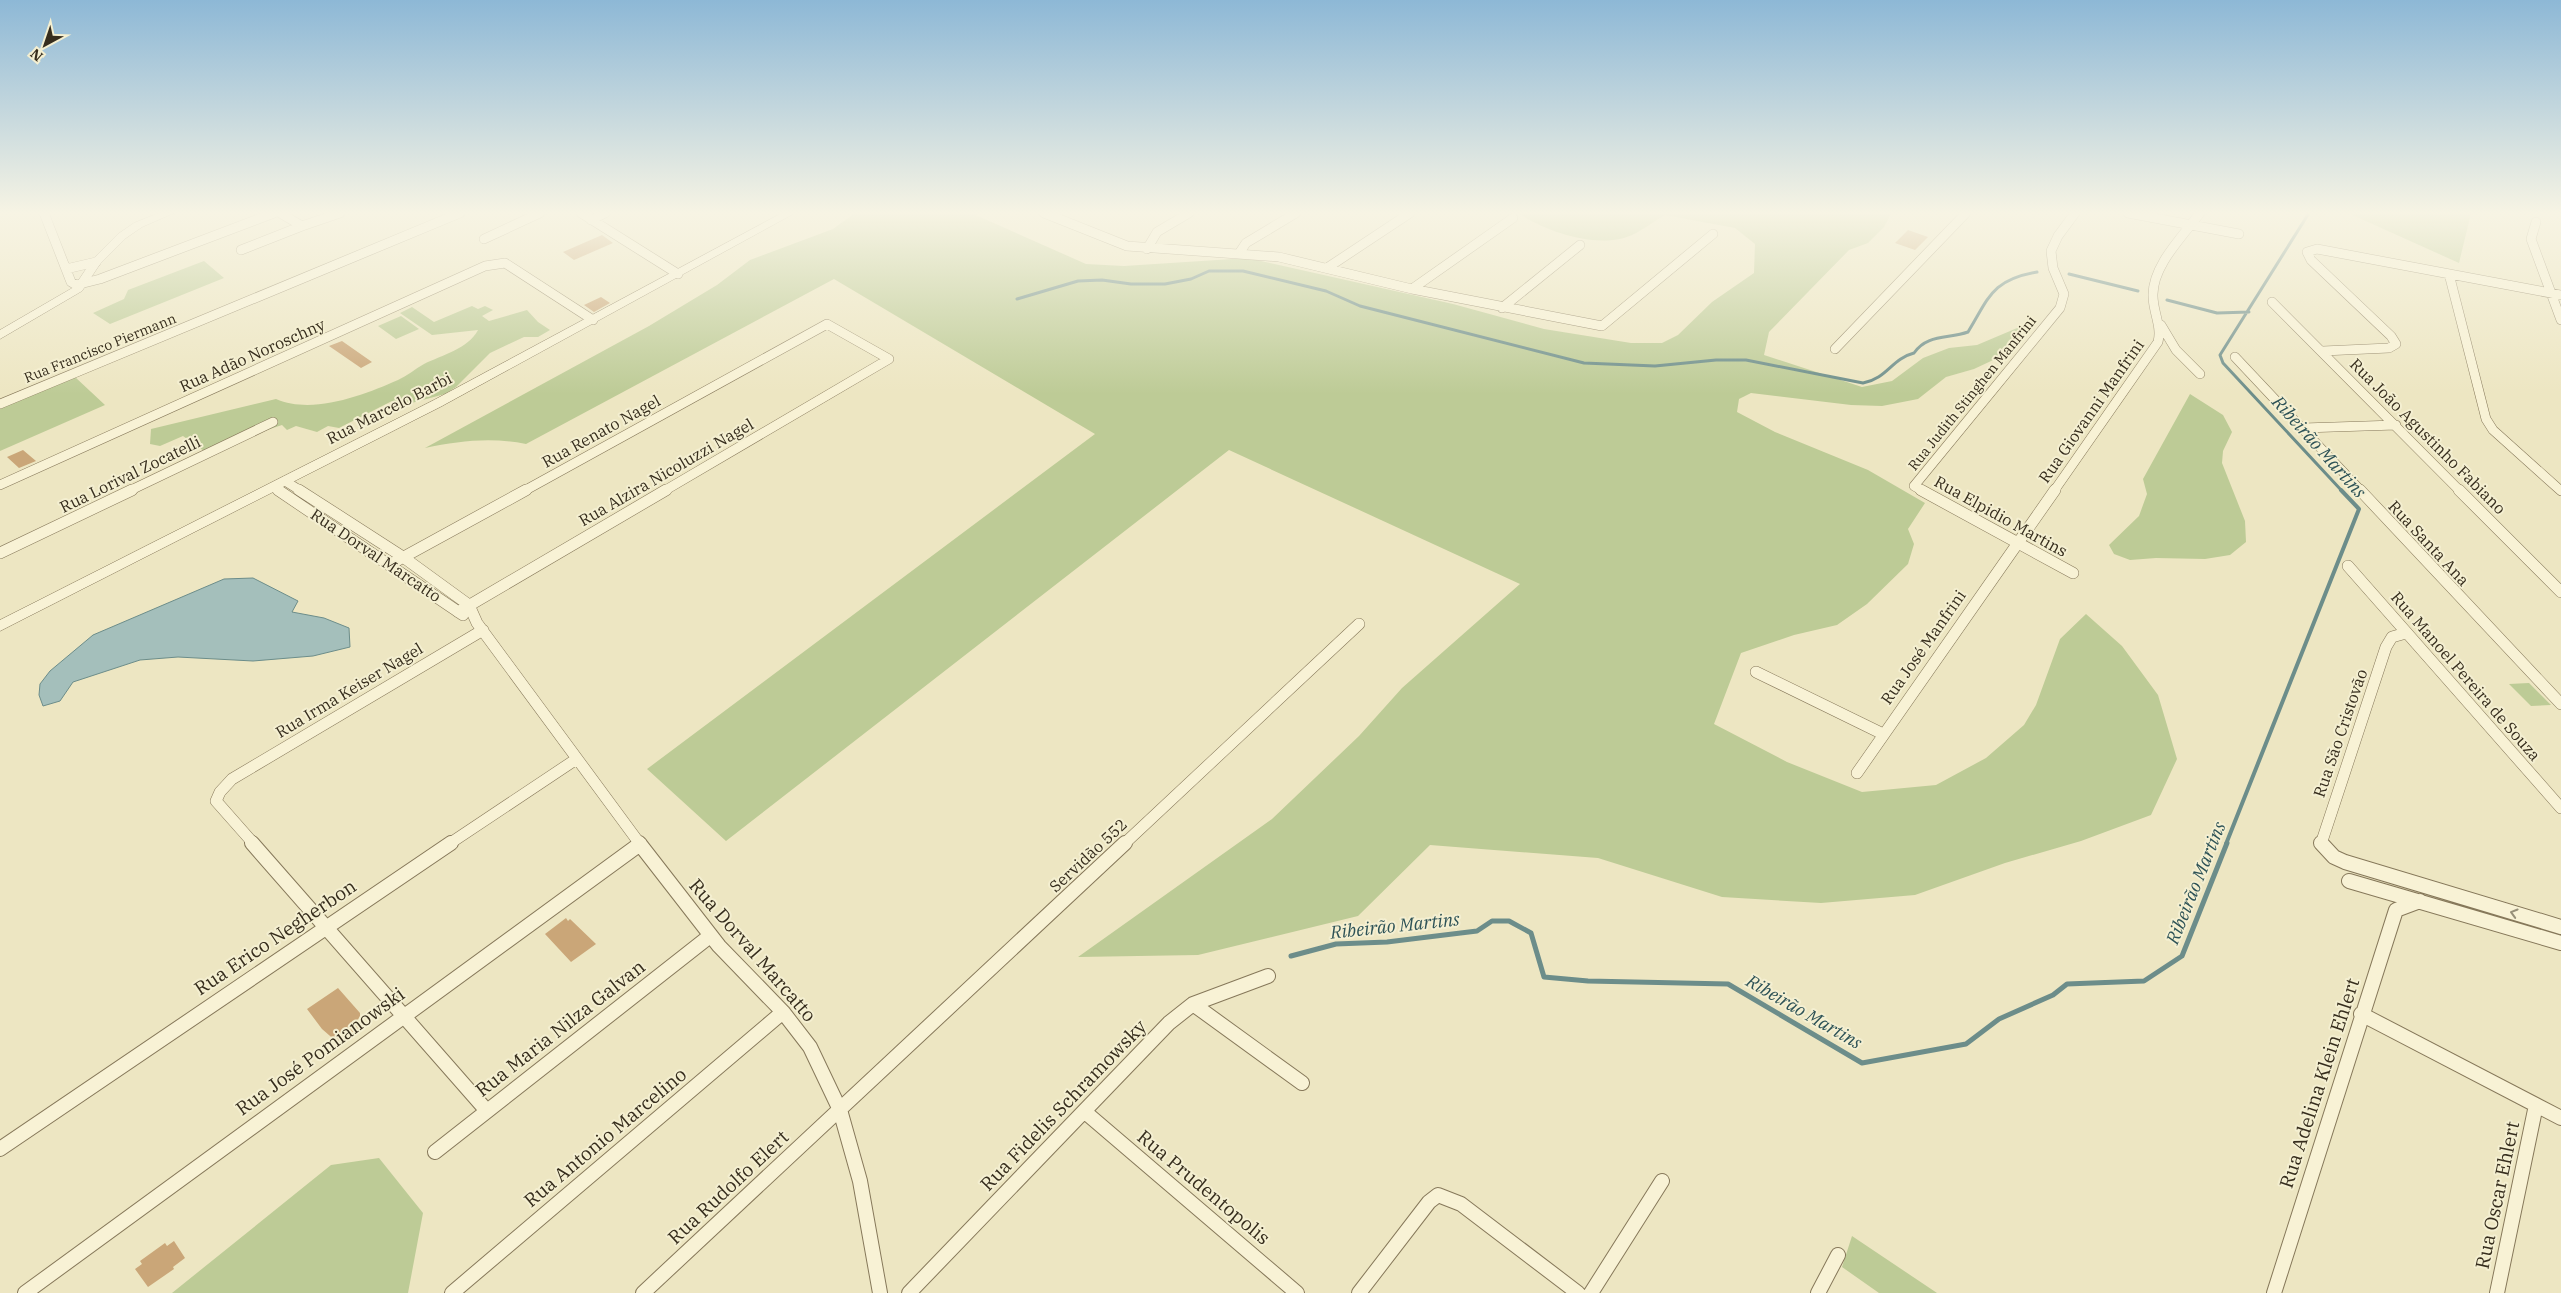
<svg xmlns="http://www.w3.org/2000/svg" width="2561" height="1293" font-family="'IBM Plex Serif',serif">
<rect width="100%" height="100%" fill="#ede6c2"/>
<path fill="#bdcb96" d="M855,213H971L1086,264L1124,266L1248,258L1453,304L1544,329L1631,343H1662L1678,335L1712,302L1754,273L1755,244L1735,228L1665,215C1654,221 1643,230 1632,235C1599,250 1546,232 1518,213L1891,214L1884,227L1868,243L1849,250L1769,332L1764,355L1862,387L1892,381L1923,358L1949,348L1977,345L2029,323L2006,354L1974,369L1946,377L1918,399L1882,406L1851,405L1751,393L1739,399L1737,412L1775,432L1868,470L1925,503L1908,529L1914,544L1908,564L1867,604L1837,625L1794,635L1741,653L1714,724L1787,762L1862,792L1936,785L1986,758L2024,725L2036,705L2060,639L2086,614L2122,646L2158,695L2177,759L2151,815L2081,841L2005,863L1915,895L1821,903L1722,897L1598,858L1430,845L1358,916L1198,955L1078,957L1272,819L1359,736L1402,688L1520,584L1229,450L726,841L647,769L1095,434L834,279L526,444C490,437 460,441 425,448L649,326L717,285L750,260L833,229Z
M2348,213H2471L2459,263Z
M204,261L224,278L110,324L93,313L124,299L128,290Z
M472,306L478,309L485,306L493,310L482,316L489,321L527,310L538,322L550,330L538,337H524L490,353L456,387L445,394L404,405L392,401L339,428L328,426L317,432L296,426L287,430L282,425L264,431L258,427L204,451L183,436L160,446L150,444L151,429L276,399C313,415 364,395 398,380C407,376 415,369 424,364C442,355 468,349 478,330L432,335L400,313L412,307L434,322Z
M401,316L419,329L396,339L378,326Z
M75,377L105,405L0,451V407Z
M2190,394L2223,415L2232,432L2223,451L2222,463L2245,521L2246,542L2230,555L2205,559L2156,558L2130,560L2114,554L2109,545L2139,516L2147,494L2143,479Z
M2529,683L2551,705L2531,706L2509,684Z
M379,1158L423,1213L408,1293H172L331,1165Z
M1852,1236L1937,1293H1879L1842,1267Z"/>
<path fill="#a4bfbb" stroke="#6c8d8a" d="M253,578L298,601L292,612L324,618L349,628L350,647L313,656L253,661L178,657L140,660L73,682L60,701L43,706L39,695L40,684L50,671L93,635L224,579Z"/>
<g fill="none" stroke-linecap="round" stroke-linejoin="round">
<path stroke="#6c8d8a" stroke-width="3" d="M2309,213L2220,355L2223,363L2342,491
M2069,274L2138,291
M1017,299L1078,281L1102,280L1131,284H1165L1191,279L1209,271H1243L1326,291L1360,306L1584,363L1655,366L1716,360H1746L1863,383C1888,378 1891,359 1914,353C1927,334 1948,339 1968,332C1989,298 1991,280 2037,272
M2167,300L2217,313L2249,312"/>
<path stroke="#6c8d8a" stroke-width="4" d="M2226,844L2359,509L2341,490"/>
<path stroke="#6c8d8a" stroke-width="5" d="M1291,956L1336,944L1387,942L1477,931L1492,921H1509L1531,933L1544,977L1588,981L1728,984L1862,1063L1966,1044L1999,1019L2053,995L2067,984L2144,981L2182,956L2227,843"/>
</g>
<path fill="#caa678" d="M1908,230L1928,237L1915,250L1895,243Z
M602,235L613,243L574,260L563,252Z
M601,297L610,303L594,312L584,305Z
M342,341L372,362L361,368L329,346Z
M23,450L36,461L19,468L7,457Z
M566,918L568,921L570,919L596,944L571,962L545,934Z
M338,988L360,1013V1017L357,1020L363,1027L345,1040L342,1038L337,1042L322,1029L307,1009Z
M174,1241L185,1258L173,1267L174,1269L148,1287L135,1269L142,1264L140,1261L165,1243L167,1246Z"/>
<g fill="none" stroke-linecap="round" stroke-linejoin="round">
<g stroke="#86785a" stroke-width="10">
<path id="minor-far2" d="M44,213L71,282L76,285L100,279L274,213
M280,213L302,226L340,213
M581,213L678,274
M1044,213L1127,246L1279,257L1412,289L1602,326L1713,234
M2128,213L2239,234
M591,220L605,213
M2536,222L2531,239L2561,320
M484,239L540,213
M1147,249L1157,232L1189,213
M241,250L302,226
M1240,252L1246,243L1296,213
M1327,268L1410,213
M66,269L96,262
M2449,274L2486,419L2493,430L2561,491
M1412,289L1513,218
M2272,302L2460,491
M1502,308L1580,245
M2161,325L2176,350L2200,374
M1835,349L1966,213
M2323,351L2389,348L2396,344L2391,336L2311,260L2307,252L2317,249L2561,295
M2235,357L2361,491
M0,404L460,213
M2303,428L2396,425
M285,481L301,491
M0,485L485,266L505,263L593,320
M274,487L280,491
M129,491L273,422
M524,491L827,324L889,359
M664,491L889,359
M1923,491L1914,486L2060,308L2064,294L2053,268L2051,251L2058,236L2075,213
M2054,491L2158,342C2162,326 2153,312 2153,296C2152,266 2183,236 2200,213"/>
</g>
<g stroke="#86785a" stroke-width="12">
<path id="minor-far1" d="M278,490L463,615
M299,490L403,557L469,605L477,623L640,844
M1921,490L2073,573
M2360,490L2561,704
M2459,490L2561,592
M0,553L132,490
M391,564L526,490
M2348,566L2561,808
M458,612L666,490
M1756,672L1883,734
M1857,773L2055,490
M254,844L216,801L220,792L232,779L483,630
M449,844L575,760
M1124,844L1359,624
M2321,844L2386,647L2392,637L2406,633"/>
</g>
<g stroke="#86785a" stroke-width="16">
<path id="minor" d="M252,843L487,1111
M639,843L719,946L783,1012L810,1047L840,1110L860,1181L880,1293
M2321,843L2334,857L2345,862L2561,927
M2349,881L2561,943
M1193,1004L1302,1083
M2361,1014L2561,1118
M1085,1112L1297,1293
M0,1149L451,843
M435,1152L710,936
M25,1293L640,844
M452,1293L783,1012
M643,1293L1125,843
M909,1293L1169,1023L1193,1004L1268,976
M1359,1293L1429,1202L1438,1195L1461,1204L1578,1293
M1591,1293L1662,1181
M1818,1293L1838,1255
M2274,1293L2396,910L2420,901
M2497,1293L2536,1105"/>
</g>
<g stroke="#86785a" stroke-width="1">
<path id="tertiary" d="M159,213H174L142,227L126,238L100,264L82,291L0,339V330L74,287L92,260L118,234L134,223Z
M782,213H795L442,406L0,631V620L434,400Z"/>
</g>
<use href="#minor-far2" stroke="#f8f2d5" stroke-width="9"/>
<use href="#minor-far1" stroke="#f8f2d5" stroke-width="11"/>
<use href="#minor" stroke="#f8f2d5" stroke-width="14"/>
<use href="#tertiary" fill="#f8f2d5" fill-rule="evenodd"/>
</g>
<defs><path id="oneway-chevron" d="M-2-3.5L2.5 0L-2 3.5" fill="none" stroke-width="1.6" stroke-linecap="round" stroke-linejoin="round" transform="scale(1.25)"/></defs>
<use stroke="#979079" href="#oneway-chevron" transform="translate(2514 913) rotate(-164)"/>
<linearGradient id="sky" x2="0" y2="1"><stop stop-color="#8db8d6"/><stop offset="0.54" stop-color="#f7f4e4"/><stop offset="1" stop-color="#f7f4e4" stop-opacity="0"/></linearGradient>
<rect width="2561" height="394" fill="url(#sky)"/>
<g text-anchor="middle" stroke-width="4" stroke-linejoin="round" paint-order="stroke">
<g font-size="14" fill="#362d1d" stroke="#f4efd1">
<text transform="translate(100 348) rotate(-22)" y="5">Rua Francisco Piermann</text>
<text transform="translate(1972 393) rotate(-51)" y="5">Rua Judith Stinghen Manfrini</text>
</g>
<g font-size="16" fill="#362d1d" stroke="#f4efd1">
<text transform="translate(252 355) rotate(-24)" y="6">Rua Adão Noroschny</text>
<text transform="translate(389 408) rotate(-27)" y="6">Rua Marcelo Barbi</text>
<text transform="translate(2091 411) rotate(-55)" y="6">Rua Giovanni Manfrini</text>
<text transform="translate(601 431) rotate(-29)" y="6">Rua Renato Nagel</text>
<text transform="translate(2428 436) rotate(45)" y="6">Rua João Agustinho Fabiano</text>
<text transform="translate(666 472) rotate(-30)" y="6">Rua Alzira Nicoluzzi Nagel</text>
<text transform="translate(130 474) rotate(-26)" y="6">Rua Lorival Zocatelli</text>
<text transform="translate(2001 516) rotate(29)" y="6">Rua Elpidio Martins</text>
<text transform="translate(2429 543) rotate(47)" y="6">Rua Santa Ana</text>
<text transform="translate(376 555) rotate(34)" y="6">Rua Dorval Marcatto</text>
<text transform="translate(1923 647) rotate(-55)" y="6">Rua José Manfrini</text>
<text transform="translate(2466 676) rotate(49)" y="6">Rua Manoel Pereira de Souza</text>
<text transform="translate(349 690) rotate(-31)" y="6">Rua Irma Keiser Nagel</text>
<text transform="translate(2340 733) rotate(-71)" y="6">Rua São Cristovão</text>
<text transform="translate(1088 855) rotate(-43)" y="6">Servidão 552</text>
</g>
<g font-size="18" font-style="italic" fill="#2d5256" stroke="#f4efd1">
<text transform="translate(2319 447) rotate(48)" y="6">Ribeirão Martins</text>
<text transform="translate(2196 883) rotate(-68)" y="6">Ribeirão Martins</text>
<text transform="translate(1395 926) rotate(-6)" y="6">Ribeirão Martins</text>
<text transform="translate(1804 1012) rotate(30)" y="6">Ribeirão Martins</text>
</g>
<g font-size="19" fill="#362d1d" stroke="#f4efd1">
<text transform="translate(275 937) rotate(-34)" y="7">Rua Erico Negherbon</text>
<text transform="translate(753 950) rotate(49)" y="7">Rua Dorval Marcatto</text>
<text transform="translate(560 1028) rotate(-38)" y="7">Rua Maria Nilza Galvan</text>
<text transform="translate(320 1051) rotate(-36)" y="7">Rua José Pomianowski</text>
<text transform="translate(2319 1083) rotate(-72)" y="7">Rua Adelina Klein Ehlert</text>
<text transform="translate(1063 1105) rotate(-46)" y="7">Rua Fidelis Schramowsky</text>
<text transform="translate(605 1137) rotate(-40)" y="7">Rua Antonio Marcelino</text>
<text transform="translate(728 1187) rotate(-43)" y="7">Rua Rudolfo Elert</text>
<text transform="translate(1204 1187) rotate(40)" y="7">Rua Prudentopolis</text>
<text transform="translate(2497 1195) rotate(-78)" y="7">Rua Oscar Ehlert</text>
</g>
</g>
<g transform="translate(45 45) rotate(220)" stroke="#f4efd1" stroke-width="4" paint-order="stroke">
<path d="M0-4L9 19L0 12L-9 19Z" fill="#362d1d"/>
<text y="-8" font-size="14" font-weight="bold" text-anchor="middle" fill="#362d1d">N</text>
</g>
</svg>
